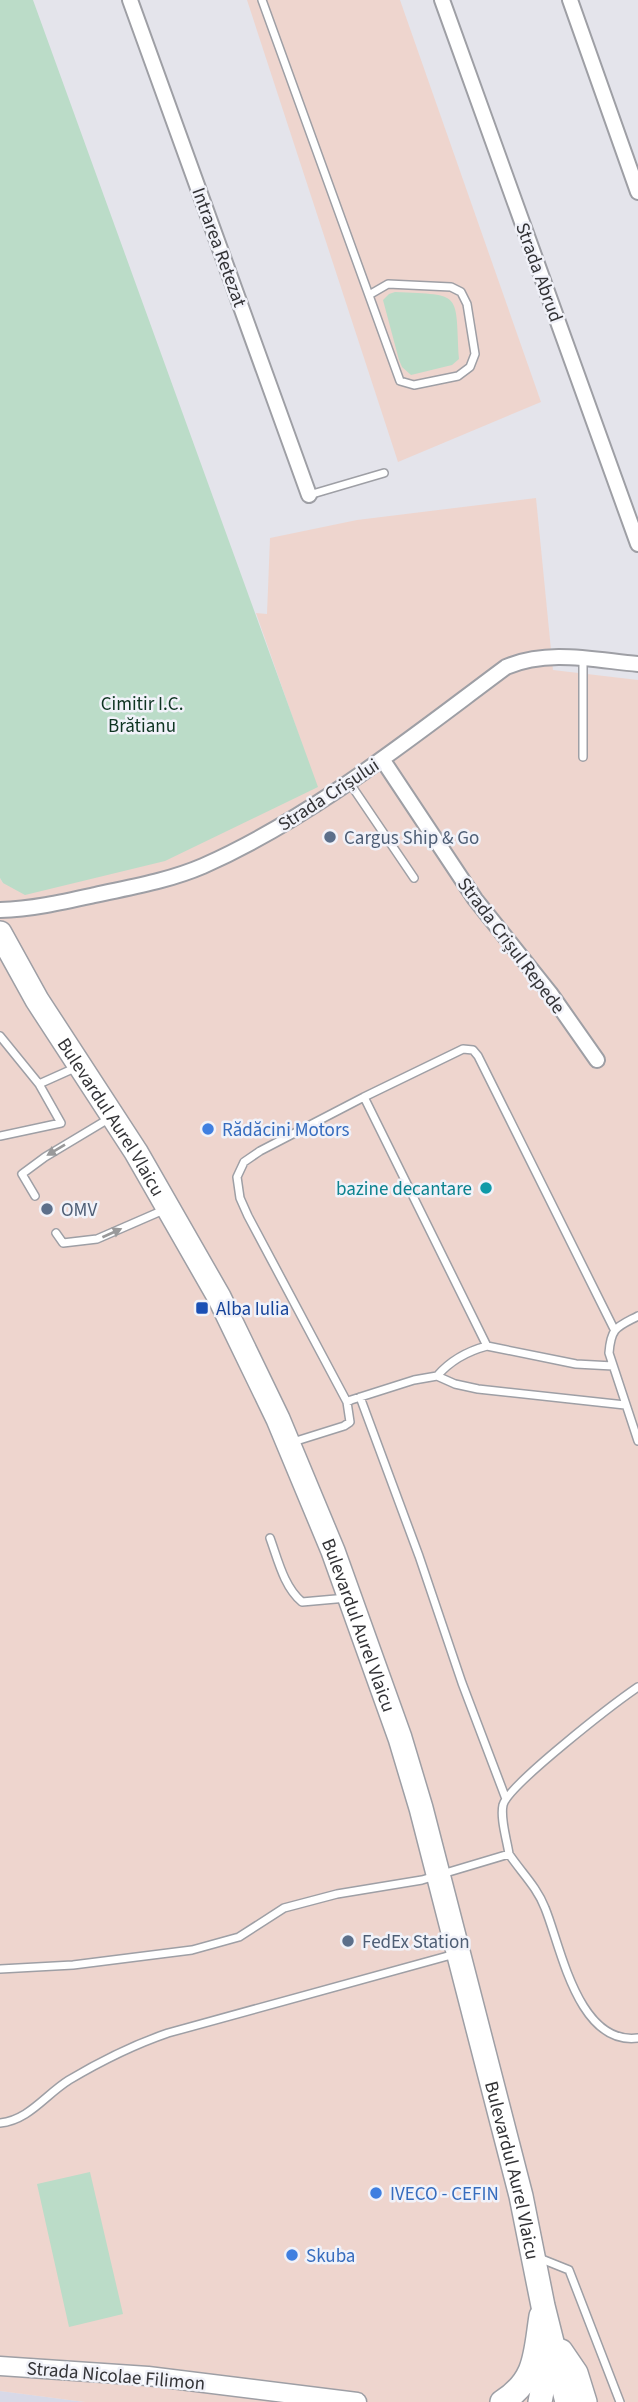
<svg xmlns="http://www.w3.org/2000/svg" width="638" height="2402" font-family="'Source Sans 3',sans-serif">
<rect width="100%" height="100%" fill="#e4e4eb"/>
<path fill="#d8d9e7" d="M0,2391L85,2402H0Z"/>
<path fill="#eed5ce" d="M247,0H400L541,402L398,462Z
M536,498L553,670L638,680V2402H85L0,2391V878L3,883L317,787L256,613L267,614L270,538L357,520Z"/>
<path fill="#bbdcc8" d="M0,0H33L318,787L165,861L25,895L3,883L0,878Z
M395,292C464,295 455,292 459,359L452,365L411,375L402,367L399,360L383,300L389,294Z
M90,2172L123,2314L69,2327L37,2184Z"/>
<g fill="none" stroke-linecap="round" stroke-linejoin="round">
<g stroke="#9e9fa5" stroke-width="10">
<path id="service" d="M262,0L400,381L414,385L458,376L470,367L475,354L467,304L461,292L451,287L388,284L369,295
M309,495L384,473
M583,659V757
M349,782L414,878
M0,1036L39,1084L77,1067
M0,1136L61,1123L39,1084
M35,1196L22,1174L45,1157L110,1118
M56,1233L63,1243L97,1239L166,1209
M638,1316C617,1327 611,1327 609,1353L638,1441
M487,1346L364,1097L463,1049L473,1050L478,1056L614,1329
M437,1376C450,1361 468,1351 487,1346L576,1364L613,1366
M360,1397L419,1556L462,1683L506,1799
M347,1402L248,1216L240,1198L237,1177L244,1162L260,1151L364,1097
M293,1442L344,1426L350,1422L347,1402L351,1400L414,1380L437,1376L455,1384L478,1389L625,1405
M270,1538C278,1560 284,1587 302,1602L347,1598
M509,1854C507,1840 500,1819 503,1805C508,1785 616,1702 638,1687
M0,1969L73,1965L192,1950L239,1937L284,1908L337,1894L422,1880L509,1854C521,1872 537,1887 545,1908C561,1947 578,2046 638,2038
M0,2123C29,2120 45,2095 69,2080C101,2061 133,2045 168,2033L455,1954
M539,2258L569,2270L620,2402"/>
</g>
<g stroke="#9e9fa5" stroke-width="18">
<path id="minor" d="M130,0L309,495
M442,0L638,544
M570,0L638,192
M382,759L475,899L550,993L597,1060
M0,910C32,909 63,902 95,895C131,887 168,881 203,866C313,817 409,739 506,667C548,649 594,660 638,664"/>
</g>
<g stroke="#9e9fa5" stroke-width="21">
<path id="tertiary" d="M0,2366L148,2376L357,2402"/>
</g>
<g stroke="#9e9fa5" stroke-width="26">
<g id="primary">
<path id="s1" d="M0,933L37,1000L136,1152L219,1297L278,1419L333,1551L400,1738L421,1808L521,2196L543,2306L567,2402"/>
<path d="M561,2351L576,2373L585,2402"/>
<path d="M502,2402C537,2380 535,2354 541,2316"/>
<path d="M540,2402L545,2376L544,2355"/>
</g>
</g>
<use href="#service" stroke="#fff" stroke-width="7"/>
<use href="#minor" stroke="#fff" stroke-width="14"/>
<use href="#tertiary" stroke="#fff" stroke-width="18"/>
<use href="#primary" stroke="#fff" stroke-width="23"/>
</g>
<defs><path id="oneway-solid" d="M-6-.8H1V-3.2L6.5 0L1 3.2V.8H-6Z" transform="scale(1.75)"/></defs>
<g fill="#99999a">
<use href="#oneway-solid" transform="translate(56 1150) rotate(149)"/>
<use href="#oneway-solid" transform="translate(112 1233) rotate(-24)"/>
</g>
<g fill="#5c6f8a" stroke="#f1f2f9" stroke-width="2.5">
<circle cx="330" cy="837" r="7"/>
<circle cx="47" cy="1209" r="7"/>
<circle cx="348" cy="1941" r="7"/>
</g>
<g fill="#3f7fe0" stroke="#f1f2f9" stroke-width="2.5">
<circle cx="208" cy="1129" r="7"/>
<circle cx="376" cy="2193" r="7"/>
<circle cx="292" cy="2255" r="7"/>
</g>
<circle fill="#0f9aa8" stroke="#f1f2f9" stroke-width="2.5" cx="486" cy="1188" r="7"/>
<rect fill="#1a4fb4" stroke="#f1f2f9" stroke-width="2.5" x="195" y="1301" width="14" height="14" rx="3.5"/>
<g text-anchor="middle" stroke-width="5" stroke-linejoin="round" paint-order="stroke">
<g font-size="19" fill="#333336" stroke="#f1f2f9">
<text transform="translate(220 247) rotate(70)" y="7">Intrarea Retezat</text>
<text transform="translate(540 272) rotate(70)" y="7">Strada Abrud</text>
<text transform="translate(328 794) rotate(-33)" y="7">Strada Crișului</text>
<text transform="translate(512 945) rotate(53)" y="7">Strada Crișul Repede</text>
<text dy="7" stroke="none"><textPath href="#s1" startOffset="215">Bulevardul Aurel Vlaicu</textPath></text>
<text dy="7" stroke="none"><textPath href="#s1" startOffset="782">Bulevardul Aurel Vlaicu</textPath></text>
<text dy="7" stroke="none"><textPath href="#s1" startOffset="1349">Bulevardul Aurel Vlaicu</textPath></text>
<text transform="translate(116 2375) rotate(5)" y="7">Strada Nicolae Filimon</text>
</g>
<g font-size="19" fill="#0e3421" stroke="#f1f2f9">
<text x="142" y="710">Cimitir I.C.<tspan x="142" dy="22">Brătianu</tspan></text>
</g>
<g font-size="19" fill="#4e5e75" stroke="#f1f2f9" text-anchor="start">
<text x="344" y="844">Cargus Ship &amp; Go</text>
<text x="61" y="1216">OMV</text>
<text x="362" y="1948">FedEx Station</text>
</g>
<g font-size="19" fill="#366cbe" stroke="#f1f2f9" text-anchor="start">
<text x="222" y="1136">Rădăcini Motors</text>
<text x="390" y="2200">IVECO - CEFIN</text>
<text x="306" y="2262">Skuba</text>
</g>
<g font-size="19" fill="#0d838f" stroke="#f1f2f9" text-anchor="end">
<text x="472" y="1195">bazine decantare</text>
</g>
<g font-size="19" fill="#164399" stroke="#f1f2f9" text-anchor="start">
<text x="216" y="1315">Alba Iulia</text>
</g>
</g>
</svg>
